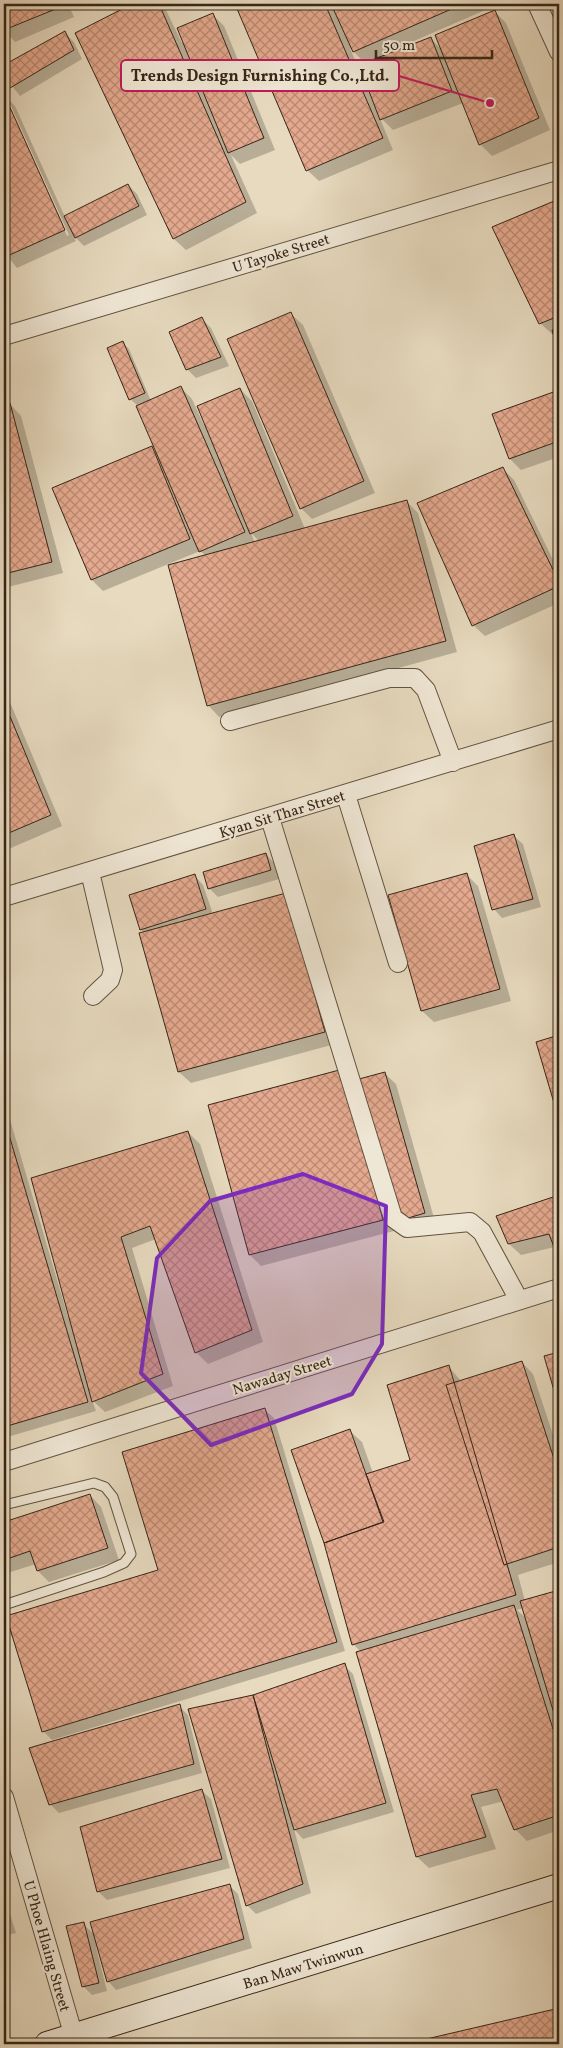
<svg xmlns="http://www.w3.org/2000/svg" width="563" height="2048" font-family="Vollkorn,serif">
<defs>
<pattern id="building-cross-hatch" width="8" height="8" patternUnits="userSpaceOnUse" patternTransform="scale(1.25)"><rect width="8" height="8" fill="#e4a98e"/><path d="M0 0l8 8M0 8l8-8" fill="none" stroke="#ba8973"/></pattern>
</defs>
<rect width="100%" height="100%" fill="#e7dabf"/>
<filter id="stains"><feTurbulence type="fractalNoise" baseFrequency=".004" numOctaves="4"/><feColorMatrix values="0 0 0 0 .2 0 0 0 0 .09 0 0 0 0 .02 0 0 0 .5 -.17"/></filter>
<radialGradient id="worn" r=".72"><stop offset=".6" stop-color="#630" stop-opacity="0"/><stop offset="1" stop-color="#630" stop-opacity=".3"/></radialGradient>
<path fill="#0003" fill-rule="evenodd" d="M4,4H68L74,17L15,42L4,30Z
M89,4H105L94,9Z
M135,4H163L182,43L213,15L224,26L275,150L240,164L231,155L257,213L186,250L174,239L77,34Z
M237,4H480L483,11L384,54L385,57L431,39L442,50L494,11L506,23L550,130L492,156L480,144L463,103L393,130L379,116L393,150L319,181L307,170ZM350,48L366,64L368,83L365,84Z
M65,33L74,42L82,59L20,96L4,76V66Z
M4,95L15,106L65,217L128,185L137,194L147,215L84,246L73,235L76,241L17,268L4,252ZM8,106H11L69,235L67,236Z
M559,201V351L555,333L552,334L540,323L493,227Z
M291,314L303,325L375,493L312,519L301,508Z
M202,319L211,328L229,366L196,378L187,369Z
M123,343L129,349L151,401L181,388L192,399L204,425L240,389L252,401L305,529L407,502L418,513L457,652L219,717L208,705L206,556L200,551L103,591L92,580L151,448L159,455L137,405L130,399ZM251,533L260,542L255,543Z
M559,391V457L521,470L510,459L494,415Z
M10,404L21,416L63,573L4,588V406Z
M503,469L514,480L559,572V603L485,636L473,625Z
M4,688L62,826L4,851Z
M514,836L523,844L541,907L502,918L494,909Z
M266,854L274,863L279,879L218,897L209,888Z
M467,875L478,886L511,1001L434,1022L422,1011L390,896Z
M195,876L203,885L213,914L285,894L335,1044L191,1083L179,1072L141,933H144L141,929Z
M559,1037V1115L537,1043Z
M384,1073L396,1084L436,1225L411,1232L360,1080Z
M354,1082L394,1231L261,1266L250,1255Z
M4,1099L68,1317L188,1132L200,1144L263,1342L208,1364L196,1352L156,1239L132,1248L173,1386L105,1412L92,1400L96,1411L4,1438Z
M559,1196V1260L555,1247L521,1255L509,1244L498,1217Z
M559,1353V1403L545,1357Z
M522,1362L533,1374L559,1453V1562L518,1575L525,1601L559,1591V1830L527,1841L515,1829L504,1801L481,1807L496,1849L429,1868L417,1857L361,1652L353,1644L325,1542L350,1431L362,1442L373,1473L411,1461L449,1367L462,1382ZM524,1608L528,1620L517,1610Z
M265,1410L274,1418L345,1651L52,1740L43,1731L160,1571Z
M90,1495L101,1507L119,1560L49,1582L38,1571L36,1564L4,1574V1523Z
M344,1665L353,1674L394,1812L303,1839L294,1829L311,1893L256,1914L247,1905L253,1696Z
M179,1706L188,1715L202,1773L59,1813L50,1804Z
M202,1791L211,1799L230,1868L107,1900L98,1891Z
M229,1885L238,1894L252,1948L116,1990L108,1981L98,1947H96L107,1991L92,1995L83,1986V1924L95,1935Z
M4,1908L10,1914L16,1933L4,1936Z
M554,2011L559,2016V2044H411Z"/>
<path fill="url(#building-cross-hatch)" stroke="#362617" d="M4,4H62L63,6L4,30Z
M132,4H159L246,202L173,239L75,33Z
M235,4H325L383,138L306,171Z
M331,4H463L353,52Z
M495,10L539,118L479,145L435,35Z
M213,13L264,138L228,153L177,28Z
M65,31L74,50L10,88L4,78V65Z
M431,37L452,91L380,120L359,65Z
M4,94L65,230L5,257L4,255Z
M128,184L139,206L75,238L64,216Z
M559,199V316L539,324L492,227Z
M291,312L364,481L300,509L227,339Z
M202,317L221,357L186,370L169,332Z
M559,328V355L552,330Z
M123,341L145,393L129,400L107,348Z
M181,386L245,532L199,552L136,406Z
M240,388L293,516L250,534L197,406Z
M559,390V441L509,459L492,414Z
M10,403L52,562L4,574V404Z
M152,446L190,539L91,580L52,488Z
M503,467L559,582V586L472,626L417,503Z
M407,500L446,641L207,706L168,565Z
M4,702L51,815L4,835Z
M559,783V804L554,785Z
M514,834L533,899L492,910L474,846Z
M266,853L271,870L208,889L203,872Z
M467,873L500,989L421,1011L388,895Z
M195,874L206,909L140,930L129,895Z
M286,893L325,1032L178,1072L139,933Z
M559,1035V1120L536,1042Z
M343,1069L383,1220L249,1255L208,1105Z
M385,1072L425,1213L398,1221L359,1079Z
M4,1118L88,1402L4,1427Z
M188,1131L252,1330L195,1353L150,1226L121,1237L163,1374L92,1402L31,1178Z
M559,1195V1260L549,1234L508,1244L496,1216Z
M559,1352V1408L544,1356Z
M522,1361L559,1474V1547L504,1565L446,1385Z
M449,1365L516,1595L352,1645L324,1543L384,1522L366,1474L410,1460L387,1385Z
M265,1408L337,1642L42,1732L6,1616L158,1570L122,1452Z
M350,1429L383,1522L324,1543L291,1450Z
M90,1494L108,1548L37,1571L30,1551L4,1560V1522Z
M559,1590V1730L520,1601Z
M514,1605L559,1748V1815L514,1830L497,1789L471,1795L486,1837L416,1857L356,1652Z
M345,1663L386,1803L294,1830L253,1695Z
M253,1695L303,1884L246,1906L188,1709Z
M180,1704L194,1764L49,1805L29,1748Z
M202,1789L222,1859L97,1892L80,1827Z
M230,1884L244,1939L107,1982L90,1922Z
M4,1911L8,1924L4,1925Z
M84,1922L99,1983L82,1987L66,1926Z
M555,2009L559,2026V2044H405Z"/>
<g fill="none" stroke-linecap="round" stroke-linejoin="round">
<g stroke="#625341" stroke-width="11">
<path id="lane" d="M4,1505L94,1483L105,1487L113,1497L131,1554L124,1563L104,1572L4,1605"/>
</g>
<g stroke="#625341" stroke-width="20">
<path id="street" d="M537,4L559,52
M4,336L559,170
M230,721L389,678H415L426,690L453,762
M346,795L398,963
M270,818L393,1218L407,1228L470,1222L482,1232L519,1300
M90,872L113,970L110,980L93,996
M4,897L559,729
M4,1462L559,1288
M4,1797L74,2037"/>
</g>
<g stroke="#362617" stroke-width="26">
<path id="secondary" d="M47,2044L559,1886"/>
</g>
<use href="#lane" stroke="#efe7d5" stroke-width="9"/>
<use href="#street" stroke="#efe7d5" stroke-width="18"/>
<use href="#secondary" stroke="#efe7d5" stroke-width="24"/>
</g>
<path fill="#7b2cbf" fill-opacity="0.2" stroke="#7b2cbf" stroke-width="4" stroke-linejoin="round" d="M303,1174L386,1206L382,1344L352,1394L211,1445L141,1373L157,1258L210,1201Z"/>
<g text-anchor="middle" stroke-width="4" stroke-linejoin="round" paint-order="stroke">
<g font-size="15" fill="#362617" stroke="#efe7d5">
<text transform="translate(281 253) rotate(-17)" y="5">U Tayoke Street</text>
<text transform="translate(282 814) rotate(-17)" y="5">Kyan Sit Thar Street</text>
<text transform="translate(282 1375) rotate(-17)" y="5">Nawaday Street</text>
<text transform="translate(47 1946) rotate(74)" y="5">U Phoe Hlaing Street</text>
<text transform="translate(303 1966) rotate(-17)" y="5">Ban Maw Twinwun</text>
</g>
</g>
<path fill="none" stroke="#c2185b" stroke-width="2" d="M490 103L399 76"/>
<circle fill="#c2185b" stroke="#efe7d5" stroke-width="2" cx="490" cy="103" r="5"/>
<rect fill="#efe7d5" stroke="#c2185b" stroke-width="2" x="121" y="60" width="278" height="31" rx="5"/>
<g font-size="16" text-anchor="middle" font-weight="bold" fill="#362617">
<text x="260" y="81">Trends Design Furnishing Co.,Ltd.</text>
</g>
<rect width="563" height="2048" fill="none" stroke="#e7dabf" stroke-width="20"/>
<rect x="5" y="5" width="553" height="2038" fill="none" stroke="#362617" stroke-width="2.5"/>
<rect x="10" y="10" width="543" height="2028" fill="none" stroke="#362617"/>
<path d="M376 50v8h116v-8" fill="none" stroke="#362617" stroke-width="2.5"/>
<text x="383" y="50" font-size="15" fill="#362617" stroke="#efe7d5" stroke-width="4" paint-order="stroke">50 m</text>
<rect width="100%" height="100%" filter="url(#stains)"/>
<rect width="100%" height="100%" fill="url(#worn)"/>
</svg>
